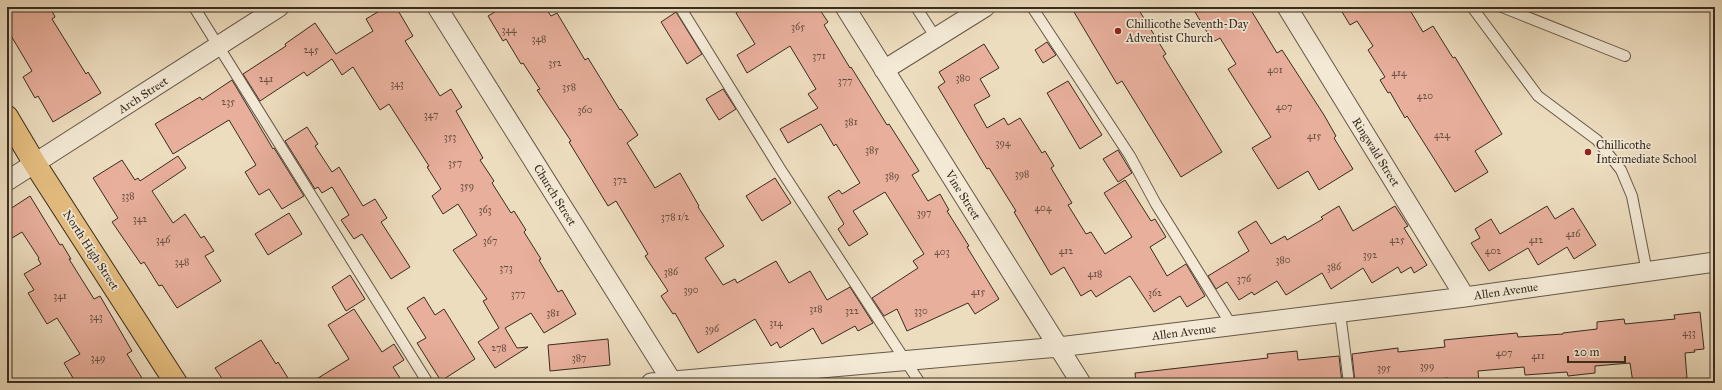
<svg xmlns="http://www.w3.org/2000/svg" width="1722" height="390" font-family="'IM FELL Great Primer',serif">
<rect width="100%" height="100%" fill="#edddbf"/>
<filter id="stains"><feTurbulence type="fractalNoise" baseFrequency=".005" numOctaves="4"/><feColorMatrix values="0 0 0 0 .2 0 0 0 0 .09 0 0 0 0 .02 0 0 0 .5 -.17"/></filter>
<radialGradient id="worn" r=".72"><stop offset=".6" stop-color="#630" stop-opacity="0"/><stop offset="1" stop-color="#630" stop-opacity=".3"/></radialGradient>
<path fill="#e8af9c" stroke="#382c20" d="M17,7H50L55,17L52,19L70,48L86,74L88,72L101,93L53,122L38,96L35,98L23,77L32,71L7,29V13Z
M386,7H396L413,36L405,41L440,96L451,89L462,107L456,111L483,158L480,160L494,181L492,183L511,213L514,211L526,230L524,232L541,259L539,260L558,292L562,290L576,314L544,333L531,313L505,328L517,348L528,347L495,368L478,342L499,328L483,301L487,299L453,250L477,235L458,204L443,214L432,196L441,189L427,167L429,166L389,104L380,110L353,67L342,75L332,59L307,76L304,72L260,101L243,74L286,46L285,44L315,23L336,54L373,31L366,19Z
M503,7H545L551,16L557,13L585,60L588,58L620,110L621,109L638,135L627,143L655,188L680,173L699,206L698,207L724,246L705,258L723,285L735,279L737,283L776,261L789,283L810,271L827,300L850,287L873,323L858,331L855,326L822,344L813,328L780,348L777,342L771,346L755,319L698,353L675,313L673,314L661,296L668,291L645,256L648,254L616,201L608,206L569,142L571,141L537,90L540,89L523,63L521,64L506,39L503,41L488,16Z
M744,7H818L828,22L824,25L850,68L851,67L887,125L889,124L919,171L912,175L928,201L940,194L949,210L947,211L969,246L967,247L999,299L975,314L968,303L907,331L897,309L884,316L872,298L918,268L913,261L924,254L885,192L853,211L868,234L849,246L838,229L844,224L828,197L839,190L842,194L860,183L836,144L834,146L821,124L788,143L780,129L818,108L808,94L816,89L790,46L747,73L737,55L755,44L736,13Z
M1071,7H1137L1166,54L1163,56L1222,152L1181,177L1122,81L1117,84Z
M1192,7H1249L1277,53L1282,50L1324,115L1336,136L1334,138L1353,169L1319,190L1308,171L1278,189L1252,148L1271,137L1228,69L1236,64L1220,38L1213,42Z
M1339,7H1408L1423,32L1433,26L1453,58L1455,57L1502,134L1475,151L1488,172L1455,192L1407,116L1405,118L1390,92L1388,93L1380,80L1385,77L1368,50L1373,46L1357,21L1350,25Z
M676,12L702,54L687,64L661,22Z
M1047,42L1056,55L1043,63L1035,50Z
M984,44L999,68L980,79L990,96L974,105L987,128L1004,118L1008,125L1020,118L1042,153L1045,151L1054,166L1051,168L1072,203L1068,205L1086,234L1091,232L1105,254L1132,237L1104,193L1125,180L1151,221L1155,219L1166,237L1150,247L1167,276L1186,264L1205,296L1187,307L1180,296L1154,312L1130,276L1096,297L1091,290L1081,296L1064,267L1051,275L1014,212L1016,211L989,168L987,169L938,87L945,82L939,72Z
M232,80L273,149L274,148L304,196L282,209L269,189L259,195L245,172L256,165L229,120L173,154L155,124L200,97L202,100Z
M1068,81L1102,135L1080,149L1047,93Z
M723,89L736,109L719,120L706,99Z
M307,127L318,144L315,146L332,172L339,167L363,206L375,199L387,218L381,222L410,267L391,279L362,234L354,239L341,220L349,215L332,187L322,193L318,187L315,189L285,141Z
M1118,150L1132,173L1118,182L1103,159Z
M178,156L186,168L152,191L173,223L185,214L201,238L204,236L214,251L205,256L221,281L177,308L162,285L159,286L144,262L141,264L112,222L118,218L93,178L122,160L135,180L138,178L140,181Z
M775,178L791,203L762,221L746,196Z
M30,196L60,245L62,244L71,259H69L94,299L100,296L132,351L127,354L145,383H76L64,363L80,354L57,318L47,324L28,293L34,290L24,274L41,264L38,259L39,258L22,232L7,241V211Z
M1339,206L1353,231L1395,206L1408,226L1404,228L1427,265L1414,273L1411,267L1401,273L1398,267L1372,283L1363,268L1331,289L1322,273L1286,295L1277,281L1254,295L1252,292L1239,300L1227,282L1216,289L1208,276L1249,251L1238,232L1256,221L1271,244L1285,236L1287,240L1323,219L1321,217Z
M1547,206L1555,219L1573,208L1596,245L1574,259L1567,247L1538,265L1528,248L1489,271L1471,243L1480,238L1475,229L1491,219L1500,234Z
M289,213L302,234L268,255L255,234Z
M350,275L365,299L346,311L332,287Z
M424,297L435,315L444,309L475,359L441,381L417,343L426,338L407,308Z
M354,309L382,352L394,344L404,360L393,367L403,383H310L349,359L328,325Z
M1700,312L1704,349L1694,350L1695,352L1685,353L1687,378L1655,382V383H1633L1630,363L1595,366V373L1568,376L1567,372L1525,375L1524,367L1478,371L1479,382L1470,383H1449L1448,378L1396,383H1355L1352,354L1398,348V352L1445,347L1444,340L1474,337L1517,333L1518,337L1563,334V333L1597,329V322L1624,319L1625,324L1675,319L1674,315Z
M608,339L610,365L550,371L548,345Z
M261,340L276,364L278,362L291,383H225L215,368Z
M1297,351L1298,360L1339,356L1342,383H1136L1135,373L1268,358L1267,354Z"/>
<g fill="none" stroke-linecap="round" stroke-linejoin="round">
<g stroke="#655848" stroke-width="12">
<path id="service" d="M194,7L428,383
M680,7L779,167L920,383
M916,7L936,38
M1032,7L1130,156L1156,204L1232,326
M1472,7L1538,96L1597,140L1621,170L1632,196L1647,272
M1502,7L1625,56
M1340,313L1349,383"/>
</g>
<g stroke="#655848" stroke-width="21">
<path id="minor" d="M437,7L673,383
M845,7L1081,383
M1287,7L1465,297
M884,70L985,7
M7,181L279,7
M651,383L1059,347L1465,297L1715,262"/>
</g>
<g stroke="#382c20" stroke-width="24">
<path id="primary" d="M7,117L35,164L176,383"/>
</g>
<use href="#service" stroke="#f3e9d5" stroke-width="10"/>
<use href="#minor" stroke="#f3e9d5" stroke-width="19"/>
<use href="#primary" stroke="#e6be80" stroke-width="22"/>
</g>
<g fill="#8f2418" stroke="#f3e9d5" stroke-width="1.5">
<circle cx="1118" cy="31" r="4"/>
<circle cx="1588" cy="152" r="4"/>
</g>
<g text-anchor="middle" stroke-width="3.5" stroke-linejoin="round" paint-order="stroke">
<g font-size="10" fill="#644d3f">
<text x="798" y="30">365</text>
<text x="509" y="33">344</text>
<text x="539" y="42">348</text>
<text x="311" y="53">245</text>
<text x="819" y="59">371</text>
<text x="555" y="66">352</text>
<text x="1275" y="73">401</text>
<text x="1399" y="76">414</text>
<text x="963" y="81">380</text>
<text x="266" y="82">241</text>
<text x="845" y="84">377</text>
<text x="397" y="87">343</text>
<text x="569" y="90">358</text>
<text x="1425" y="99">420</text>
<text x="228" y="105">235</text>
<text x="1284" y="110">407</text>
<text x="585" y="113">360</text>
<text x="431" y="118">347</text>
<text x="851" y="125">381</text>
<text x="1442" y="138">424</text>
<text x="1314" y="139">415</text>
<text x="450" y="140">353</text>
<text x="1003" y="146">394</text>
<text x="872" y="153">385</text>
<text x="455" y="166">357</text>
<text x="1022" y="177">398</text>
<text x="892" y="179">389</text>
<text x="620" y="183">372</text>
<text x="467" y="189">359</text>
<text x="128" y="199">338</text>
<text x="1043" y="211">404</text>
<text x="485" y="213">363</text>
<text x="924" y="216">397</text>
<text x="675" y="220">378 1/2</text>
<text x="140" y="222">342</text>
<text x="1573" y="237">416</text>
<text x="163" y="243">346</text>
<text x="1397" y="243">425</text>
<text x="1536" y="243">412</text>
<text x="490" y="244">367</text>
<text x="1066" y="254">412</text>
<text x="1493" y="254">402</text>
<text x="942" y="255">403</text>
<text x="1370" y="258">392</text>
<text x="1283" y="263">380</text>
<text x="182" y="265">348</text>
<text x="1334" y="270">386</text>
<text x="506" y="271">373</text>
<text x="671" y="275">386</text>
<text x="1095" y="277">418</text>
<text x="1244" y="282">376</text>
<text x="691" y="293">390</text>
<text x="978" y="295">415</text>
<text x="1155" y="296">362</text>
<text x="518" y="297">377</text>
<text x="60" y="299">341</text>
<text x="816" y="312">318</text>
<text x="852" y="314">322</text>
<text x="921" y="314">330</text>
<text x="553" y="316">381</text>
<text x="96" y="320">343</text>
<text x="776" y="326">314</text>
<text x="712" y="332">396</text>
<text x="1689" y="336">433</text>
<text x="499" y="351">278</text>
<text x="1504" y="356">407</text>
<text x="1538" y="359">411</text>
<text x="98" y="361">349</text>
<text x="579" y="361">387</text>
<text x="1427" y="369">399</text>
<text x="1384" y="371">395</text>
</g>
<g font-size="12" fill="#382c20" stroke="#f3e9d5" text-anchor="start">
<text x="1126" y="28">Chillicothe Seventh-Day<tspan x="1126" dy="14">Adventist Church</tspan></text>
<text x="1596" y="149">Chillicothe<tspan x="1596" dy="14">Intermediate School</tspan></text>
</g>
<g font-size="12" fill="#382c20" stroke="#f3e9d5">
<text transform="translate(143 95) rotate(-33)" y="4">Arch Street</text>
<text transform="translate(1376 152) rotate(58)" y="4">Ringwald Street</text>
<text transform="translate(555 195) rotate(58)" y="4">Church Street</text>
<text transform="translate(963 195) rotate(58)" y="4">Vine Street</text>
<text transform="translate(91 250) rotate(57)" y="4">North High Street</text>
<text transform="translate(1506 291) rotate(-8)" y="4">Allen Avenue</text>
<text transform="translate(1184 332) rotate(-7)" y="4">Allen Avenue</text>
</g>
</g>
<rect width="1722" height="390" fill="none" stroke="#edddbf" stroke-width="24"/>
<rect x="8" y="8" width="1706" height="374" fill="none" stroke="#382c20" stroke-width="2"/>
<rect x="12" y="12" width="1698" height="366" fill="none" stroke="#382c20"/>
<path d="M1568 356v6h57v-6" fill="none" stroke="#382c20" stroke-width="2"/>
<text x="1574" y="356" font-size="12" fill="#382c20" stroke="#f3e9d5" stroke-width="3" paint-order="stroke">20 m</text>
<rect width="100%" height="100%" filter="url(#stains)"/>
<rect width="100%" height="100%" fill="url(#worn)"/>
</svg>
